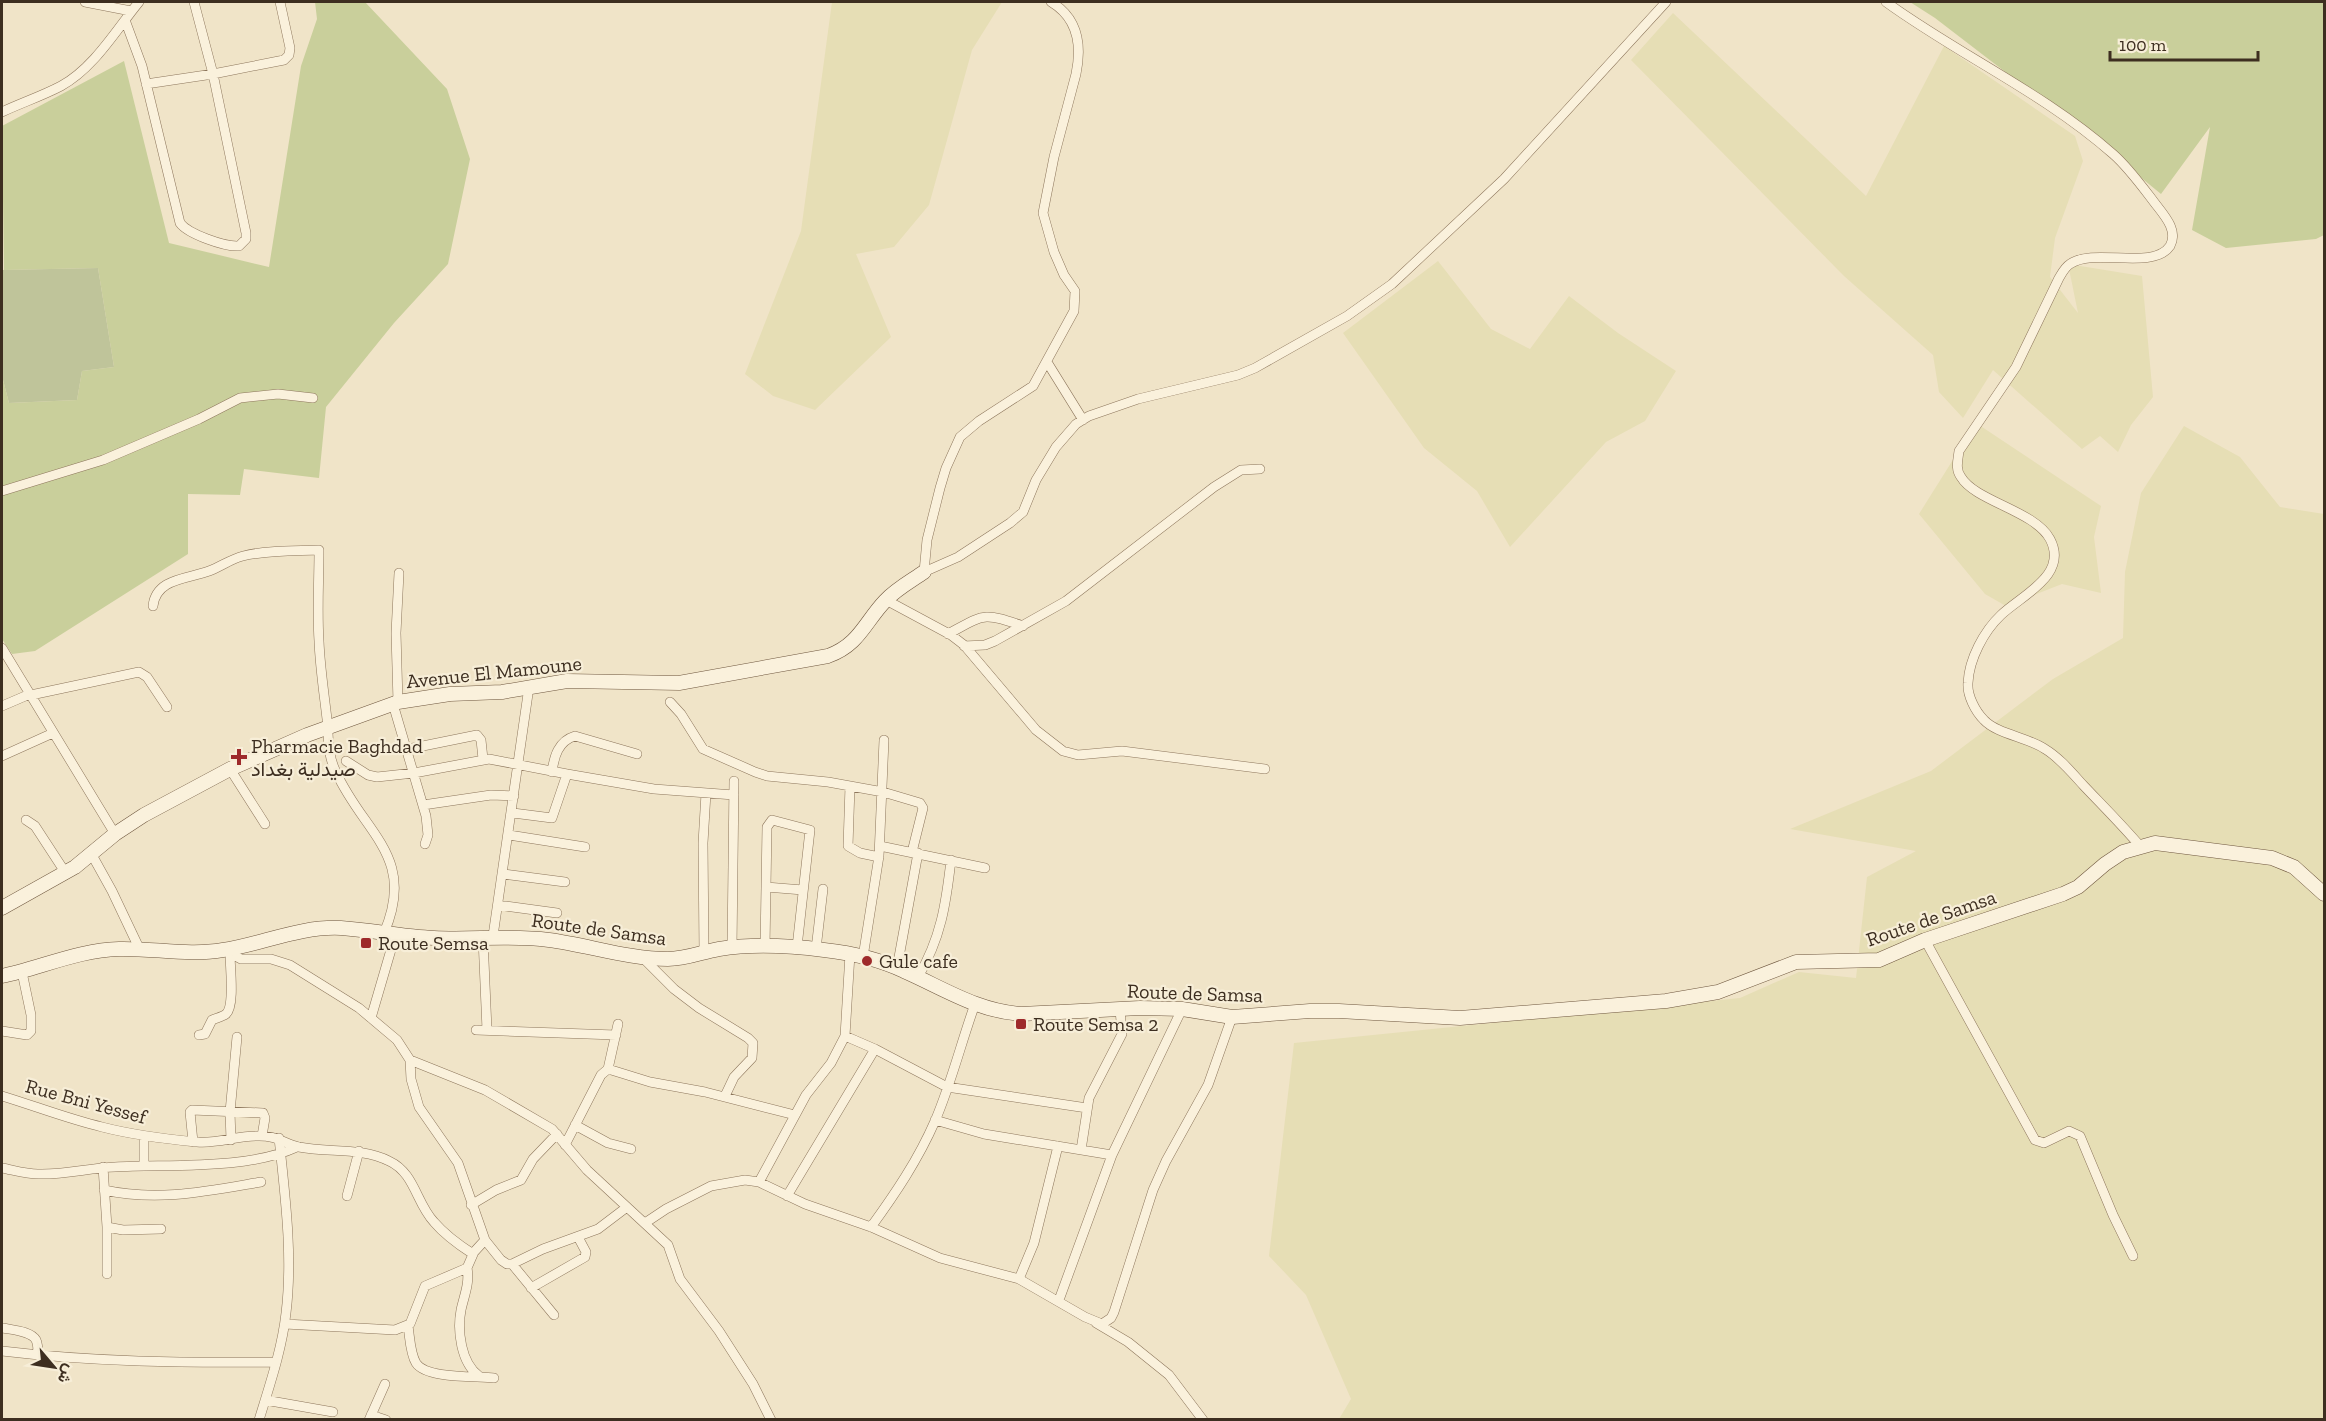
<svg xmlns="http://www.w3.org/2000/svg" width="2326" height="1421" font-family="'Zilla Slab',Vazirmatn,serif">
<rect width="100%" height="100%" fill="#f0e4c8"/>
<path fill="#e6deb5" d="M832,2H1002L972,50L929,205L894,247L856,254L891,337L815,410L773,396L745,374L801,231Z
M1673,13L1866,196L1944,46L2075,136L2083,161L2055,238L2050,277L2078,313L2068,264L2142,276L2153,397L2131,425L2118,452L2100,436L2082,449L1993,370L1963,418L1939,392L1933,355L1844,276L1631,60Z
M1438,261L1491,329L1530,349L1569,296L1618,333L1676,371L1645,421L1606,442L1510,547L1477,491L1424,448L1343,333Z
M1976,423L2101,506L2094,537L2101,593L2062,584L2006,606L1985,594L1919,514Z
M2184,426L2240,457L2280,507L2324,514V1419H1339L1351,1399L1306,1295L1269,1256L1294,1043L1740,998L1799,972L1856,978L1867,877L1916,851L1790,829L1931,771L2053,679L2123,638L2125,572L2141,493Z"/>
<path fill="#c9cf9b" d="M315,2H365L447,89L470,159L448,264L394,323L326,407L319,478L244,469L240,495L188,494V554L35,651L12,654L2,639V376L9,403L77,400L82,371L114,367L98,268L4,270L2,126L124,61L169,243L269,267L301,66L317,19Z
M1910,2H2324V235L2316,239L2226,248L2192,230L2210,127L2161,194L2111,153L1935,18Z"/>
<path fill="#bfc49a" d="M98,268L114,367L82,371L77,400L9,403L2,376V270Z"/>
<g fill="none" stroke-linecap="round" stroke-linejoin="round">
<g stroke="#8d765c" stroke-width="10">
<path id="street" d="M85,2L131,11
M1051,2C1078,18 1082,45 1076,74L1054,157L1043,213L1054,252L1064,275L1075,291L1074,311L1033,386L979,421L960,437L946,468L940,488L927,540L924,572L958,557L1010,523L1023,512L1036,480L1056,447L1076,424L1089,416L1138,399L1238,375L1255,368L1347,316L1392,284L1504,179L1666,2
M1886,2C1959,55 2044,93 2113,154C2128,167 2141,185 2154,202C2163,214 2179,230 2170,246C2153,271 2094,247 2070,264C2065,267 2062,273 2059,278L2016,367L1959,451C1958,460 1955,469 1961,477C1975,501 2035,511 2050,539C2069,575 2022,595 2001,615C1984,631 1969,659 1968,683C1967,695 1975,711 1984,720C1997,734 2027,737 2045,749C2060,758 2072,773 2084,786C2103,806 2122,825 2140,846
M125,20L142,66L180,223C188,234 225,247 239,246L246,239V233L213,74L194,2
M146,84L213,74L284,60L289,55L290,48L280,2
M2,112C21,103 42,96 61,86C94,68 116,30 139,2
M1047,362L1083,420
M2,491L103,460L199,419L240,398L278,394L313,398
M886,600L951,635L964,645L1036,730L1063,751L1078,755L1122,751L1265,769
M153,606C156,578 188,579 209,571C220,567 231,559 243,556C267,550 294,551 319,550C319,580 317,611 319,641C320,667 324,693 327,719C329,738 327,754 336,772C364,834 417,856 384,933
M948,634C985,614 982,612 1023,626
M964,646L985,645L995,641L1066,601L1214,487L1241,470L1260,469
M2,648L115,834
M31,695L139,672L147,677L167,707
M398,702L396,633L399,573
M670,702L681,714L703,749L755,772L767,776L828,782L883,792L920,803L923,808L912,852
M393,704L426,816L428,835L425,844
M2,706L30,694
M408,749L477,735L481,740L483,759
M2,756L53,733
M346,761L368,775L377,777L414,773L489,759L567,774L552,818L513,813
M230,769L265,824
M552,772C554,757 558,741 575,736L637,754
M567,774L654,789L734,795
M850,786L848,846L860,853L879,857
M423,805L491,795L514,796
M26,820L35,826L65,872
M509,835L585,847
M880,846L985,868
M92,855L112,891L140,950
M503,874L565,882
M766,887L803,890
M498,905L557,913
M493,936L529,687
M483,938L487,1030
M1925,940L2035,1140L2044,1143L2069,1131L2080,1136L2113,1215L2133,1256
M765,947L767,827L772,820L810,830L797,947
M732,948L734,781
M816,949L823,889
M224,950L241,959H271L290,965L359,1008L397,1040L410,1060L411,1079L419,1107L458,1163L485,1240L501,1260L507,1264H512L543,1249L598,1229L627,1207
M704,953L703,843L706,793
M642,957L674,989L699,1008L748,1038L753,1043L752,1058L734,1077L725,1096
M863,957L879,856L884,740
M897,968L918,853
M918,977C941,938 946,904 951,860
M371,1018L395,936
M476,1030L616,1035
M2,1031L27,1035L31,1031V1015L22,972
M199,1035L205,1034L212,1020C216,1018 222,1017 226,1014C235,1006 230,967 230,954
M845,1036L875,1049L947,1087L1087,1108
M410,1060L485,1090L552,1129L587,1170L668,1245L680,1279L719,1331L753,1384L771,1420
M608,1069L618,1024
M2,1096C35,1106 68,1119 102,1127C133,1135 165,1139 197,1142C217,1144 236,1136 256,1136C277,1135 282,1143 299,1147C329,1153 361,1147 389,1161C415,1173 416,1203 434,1222C445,1235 459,1245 473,1254
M935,1120L984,1134L1112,1155
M575,1125L608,1143L631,1149
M231,1140L230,1112L237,1037
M193,1142L190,1112L192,1110L263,1113L265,1118L262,1136
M565,1145L601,1075L608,1069L650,1082L705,1092L795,1115
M1081,1150L1089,1098L1122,1034L1120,1009
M144,1165V1136
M103,1167L107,1227V1274
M2,1168C13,1170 26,1174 38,1174C64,1175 89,1168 115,1167C171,1164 247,1170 297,1147
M759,1182L806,1095L831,1063L845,1036L850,954
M104,1190C158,1202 208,1191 261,1182
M347,1196L359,1151
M787,1196L875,1049
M471,1205L496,1190L521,1180L533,1159L557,1134
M645,1223L666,1209L711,1186L745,1180L759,1182L805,1204L871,1227L940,1258L1019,1279L1085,1317L1102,1324L1111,1318L1114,1312L1153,1190L1166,1161L1208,1085L1232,1017
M107,1227L123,1230L161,1229
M871,1227C895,1194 918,1160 935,1121C951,1084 961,1043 975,1004
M512,1264L554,1315
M467,1268C470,1283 464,1296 461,1310C457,1331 461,1363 479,1376
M1019,1279L1034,1243L1058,1146
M531,1288L585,1257L586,1252L578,1237
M1059,1300L1112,1155L1182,1009
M1096,1323L1128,1342L1169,1375L1203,1420
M285,1324L395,1330L410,1324L425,1286L467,1268L474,1252L485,1240
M408,1326C410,1338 410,1353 416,1363C426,1379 476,1376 494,1378
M3,1328C12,1330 31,1331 36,1340C38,1344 38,1351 38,1355
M2,1351C93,1362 184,1363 276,1362
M265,1400L333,1412
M371,1415L386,1420
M259,1420C270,1384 282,1349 286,1313C293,1256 285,1195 279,1138
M369,1420L385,1384"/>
</g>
<g stroke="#6f573f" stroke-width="15">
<path id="secondary" d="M2,908L75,867L115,834L144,815L230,769L307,735L398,702L450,694L502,692L567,681L679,683L828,656C859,645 865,622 885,601C896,589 911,581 924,572
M2,976C40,968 79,950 119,949C153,948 189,956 223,950C262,944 300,926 341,928C372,930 403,937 434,938C473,940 510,935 549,940C588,945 628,959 668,959C686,959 702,952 719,949C751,944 792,946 824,950C851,953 879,959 904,971C943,988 977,1011 1021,1014L1140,1008L1182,1009L1232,1017L1310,1011H1339L1460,1018L1666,1001L1718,992L1796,962L1879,960L1925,940L2063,894L2078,887L2105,864L2123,852L2155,843L2272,858L2294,867L2324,894"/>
</g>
<use href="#street" stroke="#faf1dc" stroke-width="9"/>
<use href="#secondary" stroke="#faf1dc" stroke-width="14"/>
</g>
<g fill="#9e2a2b" stroke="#f7eed8" stroke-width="2">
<path d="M236 748h6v6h6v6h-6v6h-6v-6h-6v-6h6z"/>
<rect x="360" y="937" width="12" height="12" rx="3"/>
<circle cx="867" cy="961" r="6"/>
<rect x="1015" y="1018" width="12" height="12" rx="3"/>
</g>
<g text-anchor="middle" stroke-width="4.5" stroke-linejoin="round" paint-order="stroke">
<g font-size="20" fill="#3d2e20" stroke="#f7eed8">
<text transform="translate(494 672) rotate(-6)" y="7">Avenue El Mamoune</text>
<text transform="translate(1931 918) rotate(-19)" y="7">Route de Samsa</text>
<text transform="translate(599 929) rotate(8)" y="7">Route de Samsa</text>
<text transform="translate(1195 993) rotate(2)" y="7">Route de Samsa</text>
<text transform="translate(86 1101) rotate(15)" y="7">Rue Bni Yessef</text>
</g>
<g font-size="20" fill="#3d2e20" stroke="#f7eed8" text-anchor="start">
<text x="251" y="753">Pharmacie Baghdad<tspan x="251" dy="23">صيدلية بغداد</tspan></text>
<text x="378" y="950">Route Semsa</text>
<text x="879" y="968">Gule cafe</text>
<text x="1033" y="1031">Route Semsa 2</text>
</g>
</g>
<rect width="2326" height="1421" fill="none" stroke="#3d2e20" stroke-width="6"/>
<g transform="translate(54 1367) rotate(119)" stroke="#f7eed8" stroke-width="4.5" paint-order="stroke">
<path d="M0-4.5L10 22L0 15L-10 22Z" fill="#3d2e20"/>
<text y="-9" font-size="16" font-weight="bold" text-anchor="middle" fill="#3d2e20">ش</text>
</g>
<path d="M2110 51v9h148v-9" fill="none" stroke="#3d2e20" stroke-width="3"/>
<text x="2119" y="51" font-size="18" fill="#3d2e20" stroke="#f7eed8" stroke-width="4.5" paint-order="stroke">100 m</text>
</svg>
